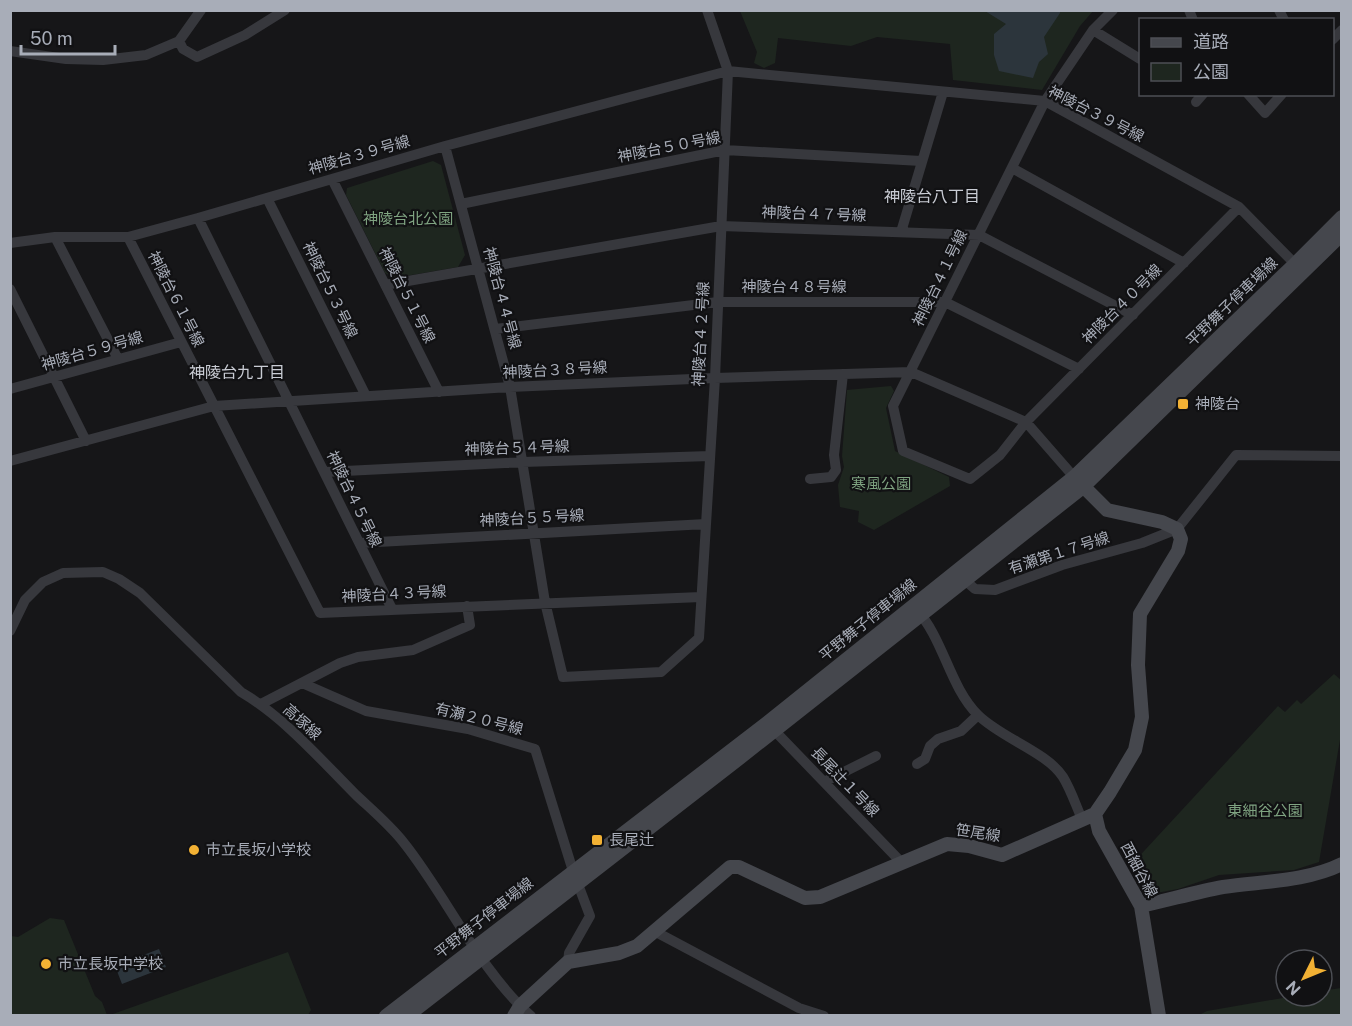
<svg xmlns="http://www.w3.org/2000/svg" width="1352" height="1026" font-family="'Public Sans','Noto Sans JP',sans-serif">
<rect width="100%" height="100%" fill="#161618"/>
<path fill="#1e261f" d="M740,11H1093L1080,26L1042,90L953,80L950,44L877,37L851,46L778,38L775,63L764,68L754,63L757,52Z
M433,161L441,165L465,255L458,267L394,278L385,273L346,195L347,188Z
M891,386L894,391L886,408L895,451L949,477L950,486L874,530L858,522L859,511L840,507L838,485L844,467L842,456L847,390Z
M1334,674L1341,680V734L1319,862L1294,870L1219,875L1178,889L1151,894L1133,863L1278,706L1285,712L1297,700L1301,704Z
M50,918L64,920L95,996L102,1002L107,1015H11V936L18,937Z
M288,952L311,1010L308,1015H110Z
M1341,988V1015H1199L1207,1011L1294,996H1322V991Z"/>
<path fill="#2c353c" d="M985,11H1060V13L1044,37L1048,54L1039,62L1033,78L999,71L994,55V34L1006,24Z
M159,949L166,967L122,984L115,966Z"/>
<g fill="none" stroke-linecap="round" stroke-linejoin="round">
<path stroke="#37383d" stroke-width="10" d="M1113,10L1093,30L1045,101L893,406L903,451L970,479L1000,455L1026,422L1239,207
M1189,10L1193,20
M1279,10L1284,20
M1093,30L1140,59
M1332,40L1342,30
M179,41L183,49L197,57L245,35L285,10
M10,51L66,59L103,60L146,55L179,41L201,10
M1248,94L1265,113L1282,94
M1196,102L1203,94
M445,146L510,387L545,602L563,677L661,672L699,638L715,378L728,71L707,10
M1012,168L1184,263
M332,179L439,392
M267,198L366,396
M461,204L725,150L921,161
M901,232L943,92
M55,237L118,359
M128,237L320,613L701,597
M10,243L55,237H128L198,218
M385,285L721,226L979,235L1133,315
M10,289L86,441
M495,329L718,302H945L1079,369
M10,389L181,342
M10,461L214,406L510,387L715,378L911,372L1026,422L1074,477
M325,472L523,462L710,456
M810,479L831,477L836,470L834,455L843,374
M360,543L706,524
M960,576L975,589L995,590L1062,565L1142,543L1177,529L1236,455L1342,456
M392,609L198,218L445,146L728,71L1045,101L1239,207L1299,268
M916,609C944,639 949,686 978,715C1001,738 1047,752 1063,777C1071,790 1076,806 1082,819
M10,631L25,600L43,582L63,573L103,572L119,579L140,593L241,692C285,718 320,759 356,795C372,810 391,826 404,843C447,897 479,970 531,1016
M302,683L366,711L468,729L535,749L573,871L590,916L569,953L568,962
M261,704L340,663L358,657L413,650L470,625L467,606
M771,727L902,863
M917,764L925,759L930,746L938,739L961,731L978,715
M824,782L876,756
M656,932L799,1008L824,1016"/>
<path stroke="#45474d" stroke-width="14" d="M1095,814L1099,831L1141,906L1159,1016
M1141,906C1169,900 1196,892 1223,887C1263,881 1305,882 1342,864
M386,1016L767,723L1074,477L1295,264L1342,217
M407,1016L737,760L1083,487L1342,234
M514,1016L520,1006L568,962L619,953L637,946L730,867H739L805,898L820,897L947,844L969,846L1002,855L1095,814L1110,792L1135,750L1142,717L1138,665L1140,614L1178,551L1181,539L1177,529L1162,522L1107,510L1077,480"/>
</g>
<g fill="#f2b134" stroke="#111113" stroke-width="2">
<rect x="1177" y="398" width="12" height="12" rx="3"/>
<rect x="591" y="834" width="12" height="12" rx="3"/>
<circle cx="194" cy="850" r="6"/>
<circle cx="46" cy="964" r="6"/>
</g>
<g text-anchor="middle" stroke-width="4.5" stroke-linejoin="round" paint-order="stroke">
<g font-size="15" fill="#a8adb8" stroke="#111113">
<text transform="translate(1096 114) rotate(27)" y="5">神陵台３９号線</text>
<text transform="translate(669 147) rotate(-11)" y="5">神陵台５０号線</text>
<text transform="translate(359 155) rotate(-16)" y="5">神陵台３９号線</text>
<text transform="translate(814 214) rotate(2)" y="5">神陵台４７号線</text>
<text transform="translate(940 278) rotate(-64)" y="5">神陵台４１号線</text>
<text x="794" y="292">神陵台４８号線</text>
<text transform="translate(330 290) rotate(64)" y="5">神陵台５３号線</text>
<text transform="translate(407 295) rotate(63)" y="5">神陵台５１号線</text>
<text transform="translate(502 298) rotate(75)" y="5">神陵台４４号線</text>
<text transform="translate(176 299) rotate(63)" y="5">神陵台６１号線</text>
<text transform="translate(1232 302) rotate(-44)" y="5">平野舞子停車場線</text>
<text transform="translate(1122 304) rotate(-45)" y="5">神陵台４０号線</text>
<text transform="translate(701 334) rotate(-87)" y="5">神陵台４２号線</text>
<text transform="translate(92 351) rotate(-16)" y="5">神陵台５９号線</text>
<text transform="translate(555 370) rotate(-3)" y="5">神陵台３８号線</text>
<text transform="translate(517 448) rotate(-2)" y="5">神陵台５４号線</text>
<text transform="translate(354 499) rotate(64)" y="5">神陵台４５号線</text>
<text transform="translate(532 518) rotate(-3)" y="5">神陵台５５号線</text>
<text transform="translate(1059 553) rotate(-18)" y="5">有瀬第１７号線</text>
<text transform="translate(394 594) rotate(-3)" y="5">神陵台４３号線</text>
<text transform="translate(868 620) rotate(-39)" y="5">平野舞子停車場線</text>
<text transform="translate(479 719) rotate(14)" y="5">有瀬２０号線</text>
<text transform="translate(302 722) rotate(42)" y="5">高塚線</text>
<text transform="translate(845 782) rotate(46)" y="5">長尾辻１号線</text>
<text transform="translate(978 833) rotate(9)" y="5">笹尾線</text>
<text transform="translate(1139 870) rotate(62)" y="5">西細谷線</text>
<text transform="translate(484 918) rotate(-38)" y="5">平野舞子停車場線</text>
</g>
<g font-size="15" fill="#7fa381" stroke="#111113">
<text x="408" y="224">神陵台北公園</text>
<text x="881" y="489">寒風公園</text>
<text x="1265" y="816">東細谷公園</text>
</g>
<g font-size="15" fill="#a8adb8" stroke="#111113" text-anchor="start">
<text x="1195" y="409">神陵台</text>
<text x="609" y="845">長尾辻</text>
<text x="206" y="855">市立長坂小学校</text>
<text x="58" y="969">市立長坂中学校</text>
</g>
<g font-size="16" fill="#c9ccd4" stroke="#111113">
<text x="932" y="202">神陵台八丁目</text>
<text x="237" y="378">神陵台九丁目</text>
</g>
</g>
<rect width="1352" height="1026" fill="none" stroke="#a8adb8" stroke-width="24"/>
<rect x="1139" y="18" width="195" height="78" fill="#111113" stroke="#4d4f55" stroke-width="1.5"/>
<rect x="1151" y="38" width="30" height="9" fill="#45474d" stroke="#4d4f55" stroke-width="1.5"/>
<text x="1193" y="48" font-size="18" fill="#a8adb8">道路</text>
<rect x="1151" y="63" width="30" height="18" fill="#1e261f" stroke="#4d4f55" stroke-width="1.5"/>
<text x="1193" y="78" font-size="18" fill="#a8adb8">公園</text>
<g transform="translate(1304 978) rotate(227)"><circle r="28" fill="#111113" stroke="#4d4f55" stroke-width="1.5"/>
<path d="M0-4.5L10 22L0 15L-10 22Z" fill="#f2b134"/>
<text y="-9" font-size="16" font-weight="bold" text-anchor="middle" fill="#a8adb8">N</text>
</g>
<path d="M21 45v9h94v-9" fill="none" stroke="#a8adb8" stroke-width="3"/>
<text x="30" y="45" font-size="18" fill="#a8adb8" stroke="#111113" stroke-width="4.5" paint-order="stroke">50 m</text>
</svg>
